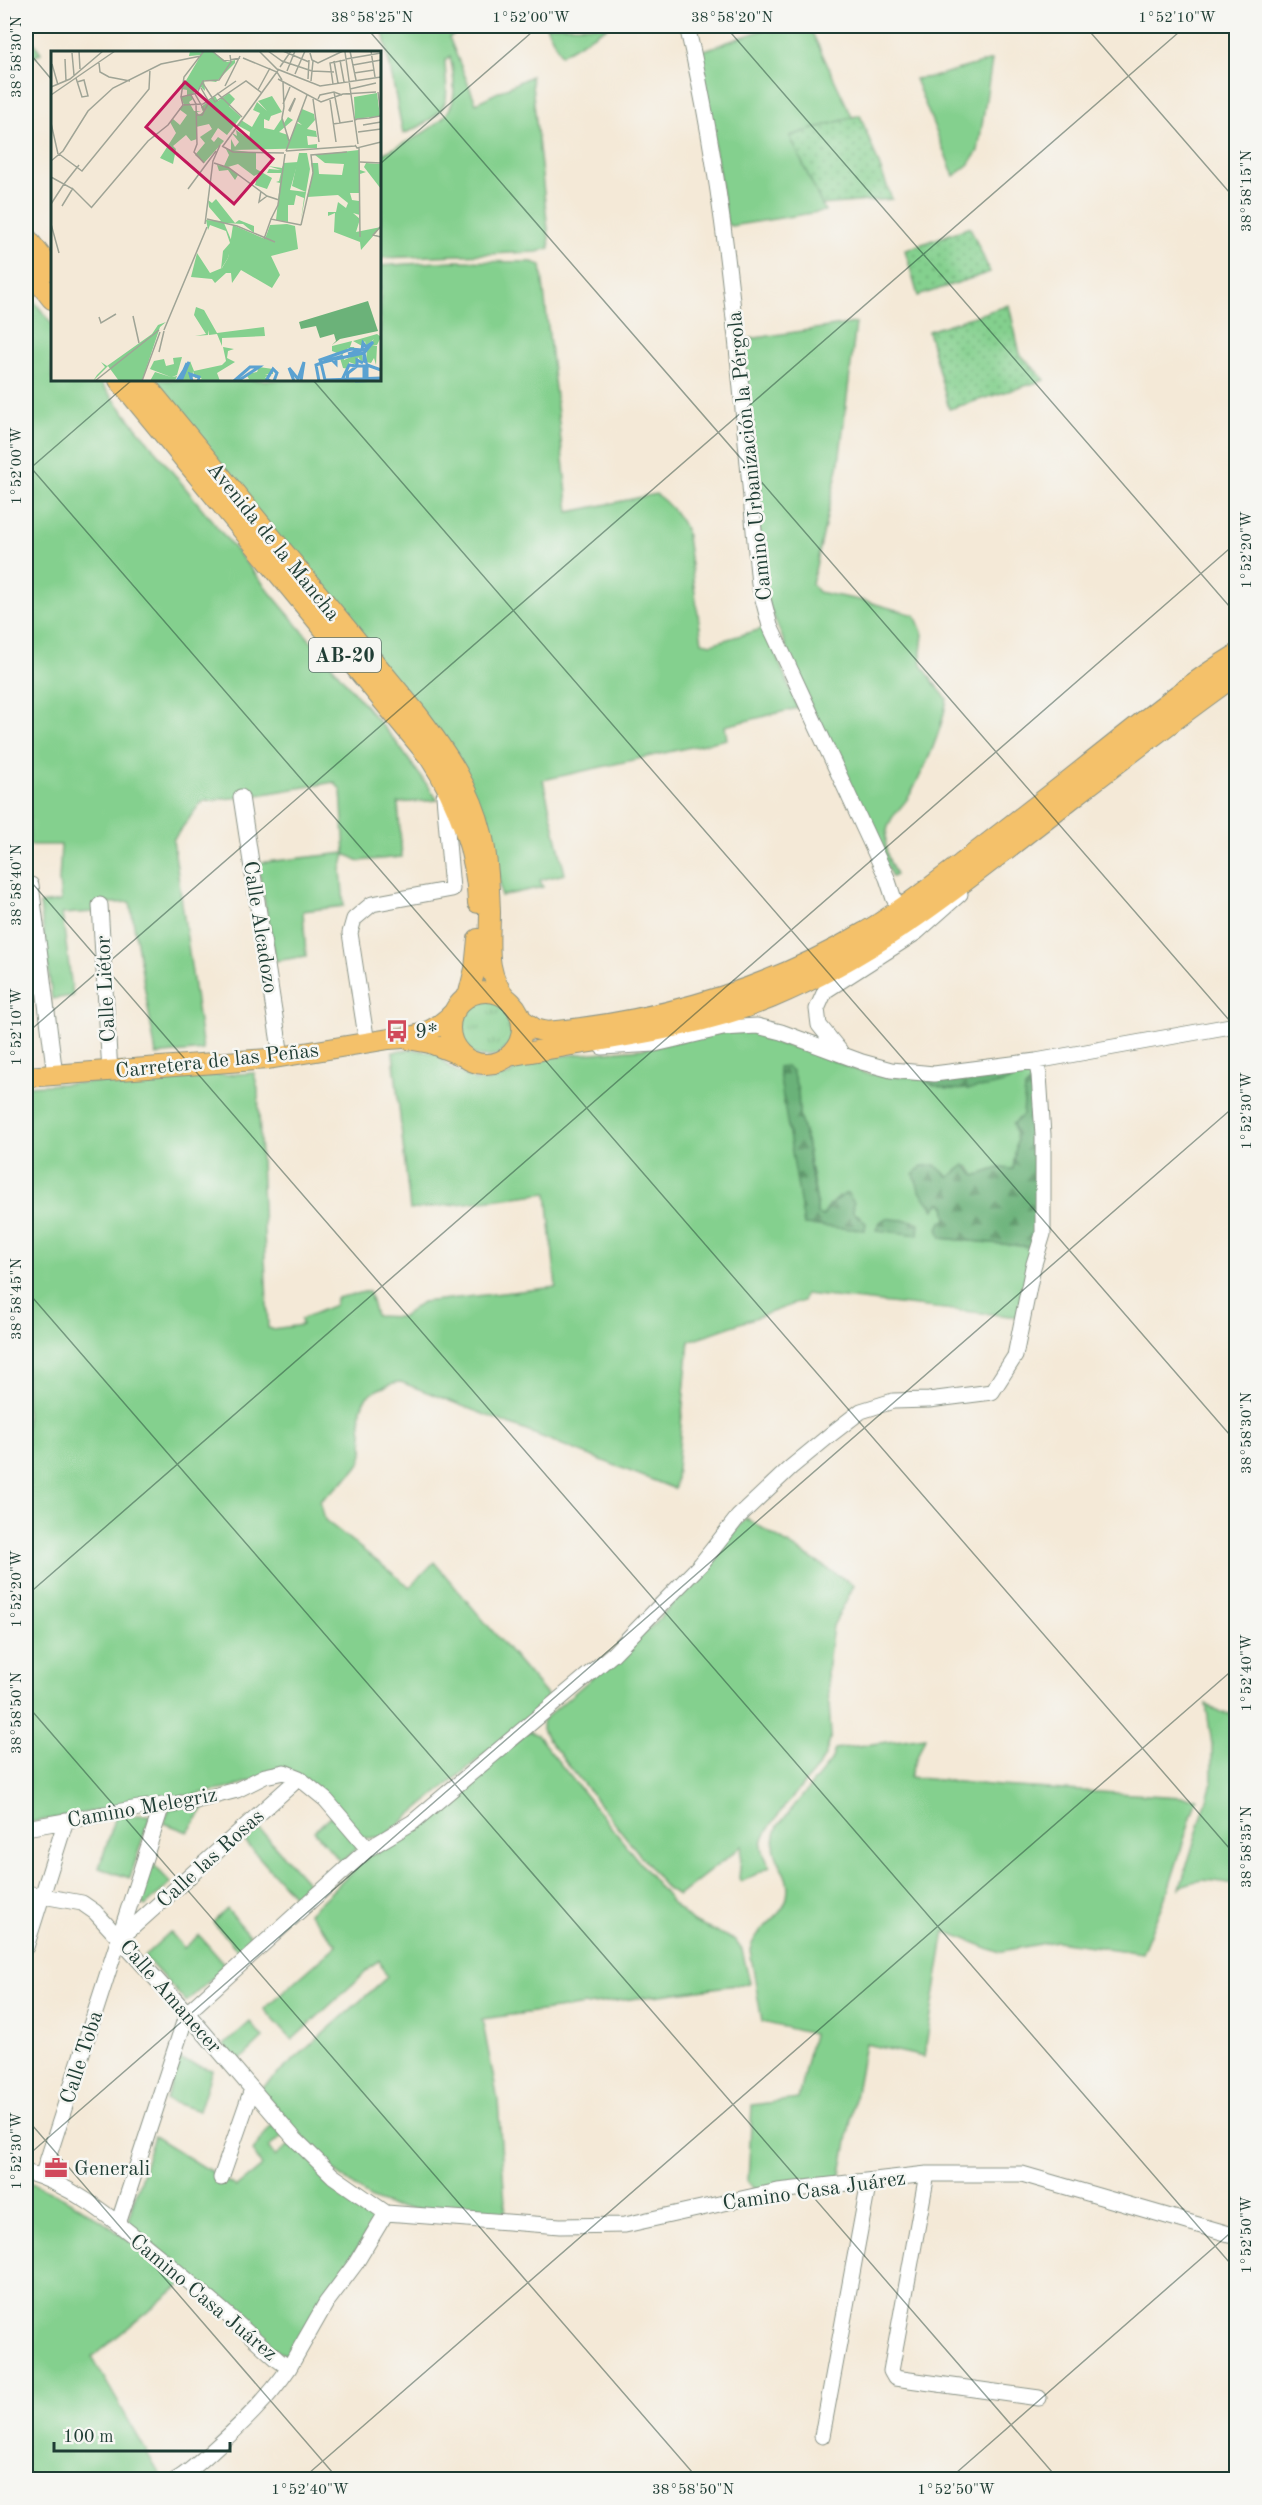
<svg xmlns="http://www.w3.org/2000/svg" width="1262" height="2505" font-family="'Old Standard TT',serif">
<defs>
<pattern id="forest-firs" width="22" height="20" patternUnits="userSpaceOnUse" patternTransform="scale(1.5)"><rect width="22" height="20" fill="#6bb279"/><path d="M5 1l3.5 6h-7zM16 11l3.5 6h-7z" fill="#579264"/></pattern>
<pattern id="park-tufts" width="24" height="20" patternUnits="userSpaceOnUse" patternTransform="scale(1.5)"><rect width="24" height="20" fill="#84d08e"/><path d="M3 7l-1-3M5 7V3M7 7l1-3M15 17l-1-3M17 17v-4M19 17l1-3" fill="none" stroke="#6baa75"/></pattern>
<pattern id="garden-dots" width="8" height="8" patternUnits="userSpaceOnUse" patternTransform="scale(1.5)"><rect width="8" height="8" fill="#84d08e"/><path d="M2 2h.1M6 6h.1" fill="none" stroke="#6baa75" stroke-width="1.8" stroke-linecap="round"/></pattern>
</defs>
<rect width="100%" height="100%" fill="#f6f6f2"/>
<filter id="ink" filterUnits="userSpaceOnUse"><feTurbulence type="fractalNoise" baseFrequency=".0167" numOctaves="2"/><feDisplacementMap in="SourceGraphic" scale="12" xChannelSelector="R" yChannelSelector="G"/><feConvolveMatrix kernelMatrix="1 2 1 2 8 2 1 2 1" color-interpolation-filters="sRGB"/></filter>
<filter id="wash" filterUnits="userSpaceOnUse"><feTurbulence type="fractalNoise" baseFrequency=".008" numOctaves="4" result="noise"/><feDisplacementMap in="SourceGraphic" scale="24" xChannelSelector="R" yChannelSelector="G"/><feGaussianBlur stdDeviation="1.35" result="paint"/><feColorMatrix in="noise" values="0 0 0 0 0 0 0 0 0 0 0 0 0 0 0 0 0 1.4 0 .05"/><feComposite in="paint" operator="in"/></filter>
<g filter="url(#wash)">
<rect width="100%" height="100%" fill="#f4e9d7"/>
<path fill="#84d08e" stroke="#528661" stroke-width="1.5" fill-rule="evenodd" d="M382,26H469L449,37L476,103L531,76L550,248L537,252L380,258V155C400,145 442,128 451,106C457,92 453,70 450,56L445,61C445,73 448,88 446,99C442,117 418,128 403,134Z
M546,26H609L561,55Z
M774,26H809L853,119L790,136L825,211L731,226L727,224L699,52Z
M26,31L41,53L26,62Z
M992,60L978,151L969,164L954,176L915,79L932,77Z
M452,261L532,262L541,265L569,512L656,494C669,504 679,515 686,530L702,642L711,644L765,628L798,708L725,726L727,739L543,780L565,874L540,880L543,887L501,896L499,876L487,828L150,380H380V266Z
M26,291L52,324V380H98L273,596L396,742L438,800L398,803L402,857L359,861L345,854L341,870L344,906L303,911L306,956L276,961L257,863L345,853L341,790L334,782L252,796L202,801L173,840L203,1050L156,1055L130,902L98,904L94,912L62,914L73,996L52,999L40,904L61,901L59,881L61,845H29L30,672H26Z
M856,323L839,463L812,584L818,592L865,601L915,615L923,634L921,653L922,665L934,683L947,699C941,732 928,763 911,793C904,807 890,814 887,831C883,849 888,859 896,875L892,877L821,731L763,591L742,340Z
M772,1031L774,1043L804,1049L864,1073L893,1077L928,1076L926,1082L947,1089L1014,1071L1029,1072L1035,1079L1023,1115L1013,1124L1017,1140L1013,1169L999,1168L975,1176L969,1166L934,1210L940,1202C953,1210 945,1226 941,1238L1032,1247L1019,1317L805,1294L803,1301L689,1341L675,1489L401,1382C392,1382 387,1386 379,1389C344,1403 371,1438 361,1461C355,1474 331,1491 320,1501L325,1520L410,1587L434,1562L551,1700L382,1838H363L286,1770L226,1789L26,1823V1086L254,1073L258,1089L268,1328L272,1329L302,1325L301,1319L335,1305L336,1298L369,1291L376,1316L402,1317L422,1302L556,1287L547,1193L410,1210L393,1052L411,1049L436,1053L450,1068L476,1081H489L511,1074L519,1064L558,1056L642,1049L719,1032ZM798,1090L799,1115L806,1140L817,1203V1214L823,1216L839,1196L853,1212L861,1217L804,1225Z
M746,1518L854,1585L833,1626L827,1672L831,1736L825,1756L819,1766C806,1782 762,1829 762,1845C762,1853 767,1860 770,1867L741,1882L739,1878L742,1846L678,1896L667,1889L546,1737L542,1729V1721L655,1623Z
M1206,1704L1220,1713L1236,1714V1884C1217,1882 1196,1875 1180,1888L1212,1783V1745Z
M529,1731L537,1735L673,1904L693,1922L735,1940L742,1950L750,1983L482,2019L498,2100L506,2218L392,2207L370,2198L317,2157L261,2089L387,1977L379,1960L292,2040L264,2009L337,1945L309,1913L374,1851L377,1853L394,1841Z
M925,1737L909,1777L1000,1786L1197,1798L1169,1888L1142,1953L1056,1941L997,1952L945,1931L924,2057L865,2044L840,2179L755,2189L748,2182L752,2105L798,2099L813,2034L762,2022L750,1950C755,1927 783,1919 787,1897C793,1868 764,1860 778,1826L831,1761L835,1749Z
M208,1802L188,1832L164,1823L169,1809Z
M148,1815L150,1816L130,1878L99,1868L116,1816Z
M331,1816L359,1846L341,1862L314,1831Z
M257,1826L312,1888L298,1901L243,1839Z
M151,1862L171,1883L145,1906L139,1900Z
M227,1909L254,1940L240,1953L213,1922Z
M170,1932L184,1948L199,1935L226,1966L186,2002L144,1956Z
M250,2022L263,2038L238,2062L224,2045Z
M179,2060L212,2070L199,2111L166,2100Z
M272,2124L283,2136L269,2147L275,2156L292,2143L367,2209L372,2215L373,2223L292,2351L286,2355L274,2350L127,2223L154,2136L236,2187L262,2166L253,2151Z
M26,2181C85,2202 134,2245 183,2283L92,2357L160,2475L149,2479H26Z"/>
<path fill="url(#forest-firs)" stroke="#457856" stroke-width="1.5" d="M786,1066L792,1071L798,1090L799,1115L806,1140L811,1175L817,1203V1214L823,1216L829,1206L847,1192L854,1203L853,1212L866,1223L865,1230L804,1225L778,1067Z
M1014,1071V1078C1001,1087 965,1091 949,1089C941,1088 933,1084 926,1082L928,1076Z
M1029,1084L1036,1088L1041,1219L1032,1247L941,1238L938,1228L941,1222L947,1220L945,1205L940,1202L934,1210L919,1190L914,1174L922,1166L935,1165L949,1177L965,1165L975,1176L999,1168L1013,1169L1017,1140L1013,1124L1023,1115L1025,1088Z
M886,1218C899,1221 908,1218 919,1223L918,1235L876,1230L880,1222Z"/>
<path fill="url(#park-tufts)" stroke="#528661" stroke-width="1.5" d="M457 1028a29 29 0 1 1 58 0a29 29 0 1 1-58 0Z"/>
<path fill="url(#garden-dots)" stroke="#528661" stroke-width="1.5" d="M860,115L892,199L822,205L790,136Z
M970,227L990,272L918,296L905,250Z
M1009,305L1020,354L1045,380L949,409L928,331Z"/>
</g>
<g filter="url(#ink)">
<g fill="none" stroke-linecap="round" stroke-linejoin="round">
<g stroke="#8a9386" stroke-width="17">
<path id="minor" d="M687,26C730,208 741,397 759,584L770,626L887,878L894,899
M241,797L281,1056
M31,885L55,1075
M100,905L110,1072
M367,1043L350,933L354,919L372,904L452,889L444,796
M602,1047L655,1044L723,1028L757,1026L781,1032L862,1062L891,1070L934,1074L1036,1061L1236,1025
M840,1051L819,1025L817,1009L825,991L917,932L960,894
M26,1828L139,1808L191,1802L237,1790L265,1776L284,1772L299,1778L326,1800L368,1849
M26,1893L82,1903L95,1912L187,2013L294,2138L333,2176L386,2213
M123,1936L299,1778
M26,1947L66,1820
M26,2172C72,2185 109,2216 146,2246C192,2283 234,2320 278,2360L289,2368L326,2303L356,2263L386,2213L560,2226L625,2225L778,2191L927,2174H1022L1236,2236
M927,2174L891,2371L895,2378L1039,2398
M42,2177L162,1805
M221,2178L252,2089
M118,2224L187,2013L368,1849L413,1822L613,1654L701,1564L738,1517L790,1468L830,1435L861,1411L893,1401L929,1400L992,1392L1015,1356L1033,1267L1043,1234V1135L1039,1075L1036,1061
M822,2436L869,2181
M176,2480C190,2472 201,2461 213,2450C241,2425 268,2399 289,2368"/>
</g>
<g stroke="#8a9386" stroke-width="22">
<path id="major" d="M26,237L52,270
M26,266L52,299
M119,380L430,758C457,799 477,853 478,903
M142,380L417,714C446,752 471,788 482,834C488,860 489,886 490,912C490,943 484,974 507,999
M450 1028a36 36 0 1 1 72 0a36 36 0 1 1-72 0Z
M468,997L475,969L478,939
M521,1019L535,1029L547,1032C659,1021 768,990 865,932C899,913 930,887 961,864C1002,832 1043,801 1083,769C1133,730 1182,688 1236,655
M408,1039L430,1043L463,1056
M509,1056C597,1039 687,1032 771,998C866,959 946,897 1026,834C1096,780 1164,726 1236,675
M26,1077L268,1059L389,1039C416,1038 436,1032 455,1011"/>
</g>
<use href="#minor" stroke="#fff" stroke-width="15"/>
<use href="#major" stroke="#f4c16a" stroke-width="20"/>
</g>
</g>
<path fill="none" stroke="#1f3d34" stroke-width="1.5" stroke-opacity="0.45" d="M365,26L1236,1028M725,26L1236,614M1085,26L1236,200M26,49L52,80M380,164L539,26M313,380L1236,1442M26,462L1236,1856M26,472L132,380M26,876L1236,2270M26,1034L1186,26M26,1290L1059,2480M26,1596L1236,543M26,1704L699,2480M26,2118L339,2480M26,2157L1236,1105M301,2480L1236,1667M948,2480L1236,2228"/>
<defs>
<g id="bus-bare" transform="scale(1.8)"><path d="M-5-6H5V4H4V6H2V4H-2V6H-4V4H-5ZM-3.5-4V0h7V-4ZM-3.5 1.2v1.5H-2V1.2ZM2 1.2v1.5H3.5V1.2Z" fill="#d1495b" stroke="#f6f6f2" stroke-width="2.5" paint-order="stroke"/></g>
<g id="office-bare" transform="scale(1.8)"><path d="M-6-3h4V-5.5h4V-3h4V5H-6ZM-1-4.5V-3h2v-1.5ZM-6 0V1H6V0Z" fill="#d1495b" stroke="#f6f6f2" stroke-width="2.5" paint-order="stroke"/></g>
</defs>
<g fill-rule="evenodd">
<use href="#bus-bare" x="397" y="1031"/>
<use href="#office-bare" x="56" y="2168"/>
</g>
<g text-anchor="middle" stroke-width="5" stroke-linejoin="round" paint-order="stroke">
<rect fill="#f6f6f2" stroke="#60746d" stroke-width="1.5" x="309" y="638" width="72" height="34" rx="4.5"/>
<g font-size="20" font-weight="bold" fill="#1f3d34">
<text x="345" y="662">AB-20</text>
</g>
<g font-size="21" fill="#1f3d34" stroke="#f6f6f2">
<text transform="translate(749 456) rotate(-96)" y="7">Camino Urbanización la Pérgola</text>
<text transform="translate(274 541) rotate(51)" y="7">Avenida de la Mancha</text>
<text transform="translate(261 927) rotate(81)" y="7">Calle Alcadozo</text>
<text transform="translate(105 989) rotate(-93)" y="7">Calle Liétor</text>
<text transform="translate(217 1060) rotate(-6)" y="7">Carretera de las Peñas</text>
<text transform="translate(142 1807) rotate(-10)" y="7">Camino Melegriz</text>
<text transform="translate(210 1858) rotate(-42)" y="7">Calle las Rosas</text>
<text transform="translate(171 1996) rotate(49)" y="7">Calle Amanecer</text>
<text transform="translate(81 2057) rotate(-72)" y="7">Calle Toba</text>
<text transform="translate(814 2190) rotate(-8)" y="7">Camino Casa Juárez</text>
<text transform="translate(204 2297) rotate(40)" y="7">Camino Casa Juárez</text>
</g>
<g font-size="21" fill="#1f3d34" stroke="#f6f6f2" text-anchor="start">
<text x="415" y="1038">9*</text>
<text x="74" y="2175">Generali</text>
</g>
</g>
<g transform="translate(51 51)">
<rect width="330" height="330" fill="#f4e9d7"/>
<path d="M139,0H161L176,11L184,9V12L165,31L153,29L154,40L150,36L140,44L142,48L138,51L143,60H150L146,61L148,64L152,61L150,56L164,45L167,50L178,42L184,48L178,55L190,66L176,84L167,77L160,88L163,91L167,86L173,90L153,112L144,104L154,92L149,86L161,78L158,73L145,76L146,88L140,90L135,84L122,95L125,98L122,113L109,107L125,82L119,71L122,68L129,74L136,64L128,58L133,54L130,46L136,45V39L130,38L150,4L138,5ZM326,42L329,65L304,68L303,46ZM221,45L231,61L220,65L218,70L213,68V77L223,79L231,67L233,72L237,66L242,69L228,81L237,84L238,91L246,72L251,74L246,70L251,58L263,63L264,69L256,78L265,80L266,86L256,85L257,94L266,93V97L180,99V88L184,96L188,91L180,81L186,85L185,79L198,88L199,81L186,74L190,69L201,76L209,62L202,59L206,51L216,60L207,50ZM175,98L205,102V118L221,127L216,138L204,134L207,123L203,125L187,113L177,116L187,124L184,129L177,119L168,120L166,114L173,115L178,104ZM308,99L309,119L315,121L309,123L308,142H299L301,149L308,150L309,164L302,162L309,168L305,181L330,176L310,199L309,191L283,181L284,162L277,165V161H285L287,151L295,157L297,152L287,144L256,146L262,122L260,112H267L268,123L291,124L293,113L274,112L264,104ZM247,111L239,139L255,141L250,169L253,147L245,144L243,154H237V171L225,169L229,132L225,131L228,130L230,122H216L218,118L230,119L217,115L231,117L233,112ZM315,112L330,113V138L313,116ZM165,148L184,172L188,169L203,175V182L192,173L173,172L181,191L177,207L170,218L172,200L179,192L175,180L159,174L157,179L155,169L170,170L158,156L157,149L161,152ZM145,256L153,259L166,282L213,276L214,285L171,287V295L166,283L158,284V279L157,284L144,285L155,283L143,264ZM115,271L109,276L91,330H68L57,315L42,330L46,324L30,319L46,324L54,316L50,311L56,315L101,283L107,274ZM326,283L330,286L326,294L321,295H326L325,314L323,307L320,312L315,311L316,298L323,288L315,295L314,290L311,295L302,290ZM301,290L299,296H303L304,300L297,297L291,304L281,300V295ZM172,296L183,298L177,300L176,307L184,311L166,322L169,330H147L151,327H144L142,320L141,330H130L139,310L143,320L171,314L175,310ZM311,301L312,312L307,306L306,314L298,311V318L292,317L289,307L293,305V309ZM131,306L126,324L121,326L126,325L124,330H99L104,321L120,326L99,318L103,310L113,308L115,315L123,313L122,307ZM208,316L222,318V323H214L221,325L214,326L219,330H187L198,328L195,323L206,321Z" fill="#84d08e"/>
<path d="M317,250L327,280L289,288L281,294L285,290L283,283L269,287L265,275L250,278L248,271Z" fill="#6bb279"/>
<path d="M236,173L244,175L247,198L220,205L229,224L221,237L190,219L181,232L180,222H175L164,232L161,228L140,226L146,202L159,222L171,217L177,207L182,174L214,188L219,174Z" fill="#84d08e"/>
<path d="M248,102H256L259,118L255,141L241,135Z" fill="#84d08e"/>
<path fill="none" stroke="#5ba2d1" stroke-width="3" d="M313,302L315,311L313,310V302L322,291L315,296L312,292L311,299L300,298L269,309L270,312L281,309L285,313V308L313,302M297,303L315,298M274,310L292,305M312,312L306,309V315H313V327M298,314L306,315L297,322L296,328L291,329ZM316,327V314L330,319M126,330L138,311L130,330M128,330L136,312M141,330L139,323L148,326L147,330M183,330L199,316H208L187,330M219,330L216,328L222,318L226,322L223,330M243,330L238,317L247,328L253,311L250,330M268,330L265,314L270,312L274,329L330,327M304,330L330,329"/>
<path fill="none" stroke="#9fa496" stroke-width="1.5" d="M28,0L29,18M161,0L173,10L189,7M208,0L226,18L269,35L330,26M217,0L231,10L261,20M232,0L258,11M299,0L305,29M320,0L324,26M294,1L307,93M21,2L23,24M259,2L261,9L267,12L292,0M192,7L226,21L231,29M14,8L15,30M295,8L330,2M289,9L293,31M283,10L287,32M48,12L49,21L58,26L79,30M1,13L7,34M302,14L330,9M229,16L240,0M236,20L244,0M261,20L283,21M303,22L323,19M244,23L254,0M25,27L31,46L37,45L33,29L26,31M227,28L270,51L292,43L325,41M257,28L258,9M260,30L262,10M151,31L164,51L195,30L211,42M232,31L233,56M282,33L279,12L294,9M174,35L189,5M0,36L19,28L52,0M299,38L325,32M207,39L219,17M283,41L289,72M166,42L191,66M144,43L153,59M0,44L64,0M140,44L145,53L146,93L143,101L153,112M130,46L133,26L153,0M244,47V48L239,60L238,59ZM262,48L268,91M267,48L269,44L283,41L291,44M279,49L285,91M232,53L239,36M132,54L152,53L185,30M233,56L231,67L238,90M146,64H151L158,51L150,37M304,69L306,68L318,67L329,65H330L327,41M0,72L7,103M282,73L302,70M312,74L330,71M307,81L330,78M304,94L306,97L330,91M171,95L182,101L233,102M172,95L228,18M308,97L309,186M235,100L256,44M235,100L304,95M8,103L31,120L98,38L99,18M0,110L12,100L37,60L62,37L110,13L150,5M309,111L330,112M163,112L178,117L216,145L228,149M0,126L22,138L40,156M13,133L28,114M137,138L165,100M210,140L208,151L216,145M0,153L13,133M11,155L22,137M40,157L97,90L117,74L132,54L130,46L146,42L152,30L168,29L180,11L179,4M156,168L186,175L224,191M220,168L227,154L234,103M0,173L8,202M154,173L162,110L169,94M250,174L262,122L260,104L296,101M330,175L322,184L330,186M213,188L220,168L250,174M82,265L88,292M48,266L50,272L65,263M113,279L156,176M108,301L113,280M44,330L108,279M91,330L109,281"/>
<path fill="#c2185b" fill-opacity="0.15" stroke="#c2185b" stroke-width="3" d="M134,31L222,108L183,153L95,76Z"/>
<rect width="330" height="330" fill="none" stroke="#1f3d34" stroke-width="3"/>
</g>
<rect width="1262" height="2505" fill="none" stroke="#f6f6f2" stroke-width="66"/>
<path d="M54 2442v9h176v-9" fill="none" stroke="#1f3d34" stroke-width="3"/>
<text x="63" y="2442" font-size="18" fill="#1f3d34" stroke="#f6f6f2" stroke-width="4.5" paint-order="stroke">100 m</text>
<rect x="33" y="33" width="1196" height="2439" fill="none" stroke="#1f3d34" stroke-width="2"/>
<g font-size="15" text-anchor="middle" fill="#1f3d34">
<text x="372" y="22">38°58'25"N</text>
<text x="531" y="22">1°52'00"W</text>
<text x="732" y="22">38°58'20"N</text>
<text x="1177" y="22">1°52'10"W</text>
<text transform="translate(16 57) rotate(-90)" y="5">38°58'30"N</text>
<text transform="translate(1246 191) rotate(-90)" y="5">38°58'15"N</text>
<text transform="translate(16 466) rotate(-90)" y="5">1°52'00"W</text>
<text transform="translate(1246 550) rotate(-90)" y="5">1°52'20"W</text>
<text transform="translate(16 885) rotate(-90)" y="5">38°58'40"N</text>
<text transform="translate(16 1027) rotate(-90)" y="5">1°52'10"W</text>
<text transform="translate(1246 1111) rotate(-90)" y="5">1°52'30"W</text>
<text transform="translate(16 1299) rotate(-90)" y="5">38°58'45"N</text>
<text transform="translate(1246 1433) rotate(-90)" y="5">38°58'30"N</text>
<text transform="translate(16 1589) rotate(-90)" y="5">1°52'20"W</text>
<text transform="translate(1246 1673) rotate(-90)" y="5">1°52'40"W</text>
<text transform="translate(16 1713) rotate(-90)" y="5">38°58'50"N</text>
<text transform="translate(1246 1847) rotate(-90)" y="5">38°58'35"N</text>
<text transform="translate(16 2151) rotate(-90)" y="5">1°52'30"W</text>
<text transform="translate(1246 2235) rotate(-90)" y="5">1°52'50"W</text>
<text x="310" y="2494">1°52'40"W</text>
<text x="693" y="2494">38°58'50"N</text>
<text x="956" y="2494">1°52'50"W</text>
</g>
</svg>
